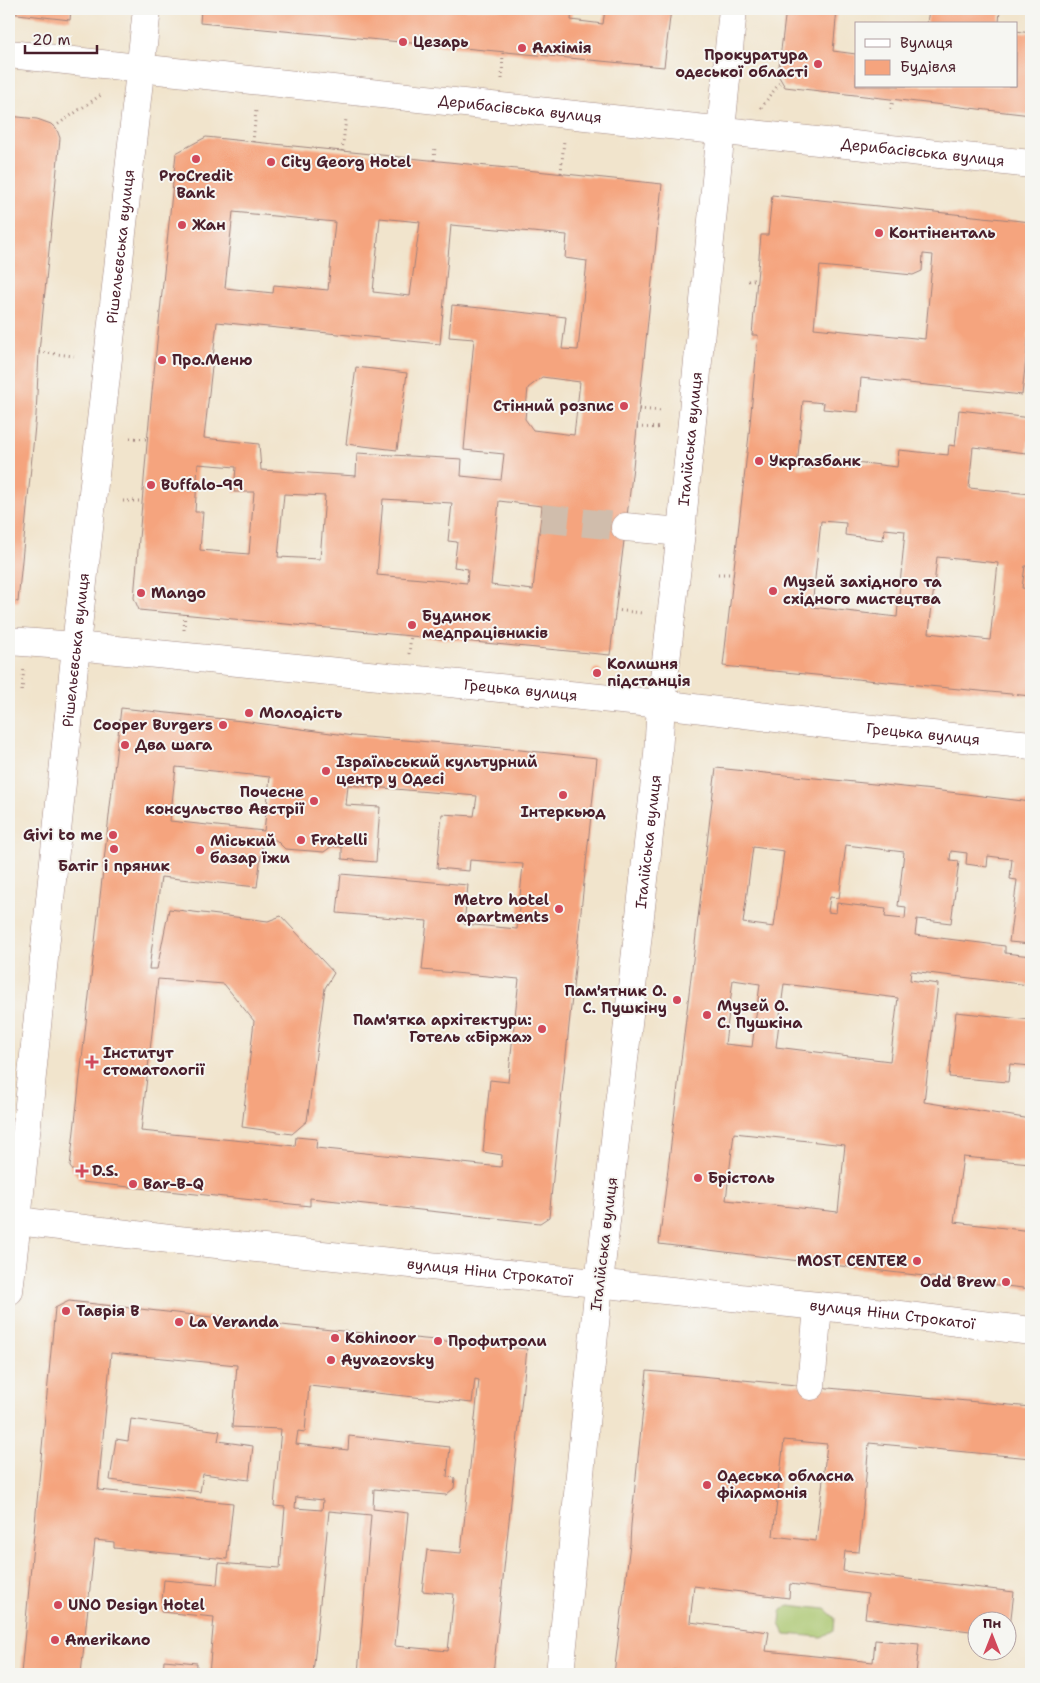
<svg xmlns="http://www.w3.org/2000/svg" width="1040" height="1683" font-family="'Shantell Sans',sans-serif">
<rect width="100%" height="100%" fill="#f6f6f2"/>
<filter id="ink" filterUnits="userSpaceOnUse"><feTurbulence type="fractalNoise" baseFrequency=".02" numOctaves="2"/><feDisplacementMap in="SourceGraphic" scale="10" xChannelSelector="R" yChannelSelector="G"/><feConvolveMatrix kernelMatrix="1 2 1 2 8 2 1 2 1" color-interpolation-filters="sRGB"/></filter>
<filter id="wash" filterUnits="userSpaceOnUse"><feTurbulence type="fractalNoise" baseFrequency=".0096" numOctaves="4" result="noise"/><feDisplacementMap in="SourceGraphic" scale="20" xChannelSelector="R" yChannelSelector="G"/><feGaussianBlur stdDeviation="1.12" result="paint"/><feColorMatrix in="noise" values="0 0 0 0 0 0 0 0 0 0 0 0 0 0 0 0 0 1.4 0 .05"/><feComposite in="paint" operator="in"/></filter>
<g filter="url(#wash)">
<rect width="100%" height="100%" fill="#f1e4cc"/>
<path fill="#a8c56c" stroke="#79724c" d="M789,1605L825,1609L835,1618L834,1630L822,1637L785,1634L780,1624L781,1611Z"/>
<g id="blocks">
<path fill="#f5a47e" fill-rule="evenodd" d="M9,9H71L70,20L9,13Z
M201,9H572L571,20L603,24L605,9H671L664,67L200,23Z
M786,9H837L833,51L856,54V86H1016V31L1031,33V115L785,87L778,75Z
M929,9H1000L999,24H927Z
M9,116L37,119L51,124L57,130L60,138L39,352L36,415L18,602L9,600Z
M206,137L662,184L633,467L610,655L139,610L134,598L148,432L176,153ZM233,212L335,222L328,290L274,285L273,293L225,288ZM380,218L420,222L410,296L373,292ZM451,225L567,235L565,258L587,261L578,350L562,349L566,317L452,305L449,337L474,339L464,450L504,454L501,480L461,476L462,459L357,453L356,476L261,470L259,444L204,438L217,322L440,344ZM542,377L580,382L574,435L533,430L525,419L528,388ZM198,464L236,467L234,492H254L249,554L200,550L203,512H195ZM284,494L325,496L320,559L278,557ZM383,499L452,503L448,541L457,542L454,567L468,569L467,583L377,575ZM499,501L542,506L533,590L491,585Z
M772,195L1031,222V313L1022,395L861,378L858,412L823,409L824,403L803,401L797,468L813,469L814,457L897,467L899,450L948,455L949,445L955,446L959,410L1031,418L1027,453L973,447L969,488L1031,494V566H1025L1022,588L1031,589V696L723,666L749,435L758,335H752L761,235H768ZM923,254L933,255L925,339L814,328L820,266L913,275L922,271ZM821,521L846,523L845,535L883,540L884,529L905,531L897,617L812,607ZM937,557L998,563L990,640L929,633Z
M356,367L407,373L397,450L346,444Z
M592.5 673a4.5 4.5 0 1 1 9 0a4.5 4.5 0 1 1-9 0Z
M121,708L242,721L353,736L482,746L597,758L549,1217L540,1223L310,1198V1206L82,1182L70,1167ZM176,767L270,777L264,831L170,821ZM348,785L477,796L474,816L442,814L437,868L469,871L470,860L523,864L517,929L464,924L468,885L341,874L337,913L427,921L422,970L519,979L508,1082L490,1080L483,1152L502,1155L501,1167L316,1148L317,1139L296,1137L295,1146L141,1131L158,979L224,984L254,1021L242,1127L292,1134L307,1121L325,988L334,973L281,916L268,921L169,909L157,969H149L161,877L257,887L263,839L276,840L285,849L324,852L332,846L342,847V859L376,862L380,807L346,805Z
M716,768L933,790L1031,802V944L1009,942L1017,880L1010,879L1012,859L988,856L987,867L966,864L967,853L951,851L950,860L959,861L951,923L917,919L915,935L1005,946V953L1031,956L1029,985L911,971L910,980L938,984L924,1102L1031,1119V1163L963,1157L954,1222L1031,1231V1289L659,1244ZM846,845L904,852L898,906L906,907L905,919L885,917L886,909L837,903L836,913L828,912L830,897L839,898ZM753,847L784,851L774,927L743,923ZM733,980L760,984L752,1047L725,1044ZM784,984L898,998L890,1061L776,1047ZM734,1133L845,1145L838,1212L726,1200Z
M956,1012L1031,1020V1066L1010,1064L1008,1082L949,1077Z
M69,1301L291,1326L527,1349L493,1674H358L371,1515L329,1511L313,1674H209L214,1617L161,1612L164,1580L217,1585L219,1563L280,1568L285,1507L274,1506L281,1429L232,1427L237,1365L111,1353L98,1490L233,1503L227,1559L114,1548V1542L95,1540L81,1674H21L55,1308ZM475,1379L479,1380L461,1553L427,1550L422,1591L454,1594L448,1651L395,1646L408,1513L373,1509L374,1489L446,1495L454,1488L455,1478L447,1477L450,1447L349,1436L348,1450L296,1444L298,1431L305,1432L309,1386L472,1403ZM296,1497L323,1500L322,1510L295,1508Z
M647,1371L1031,1407V1458L869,1443L859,1552L845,1551L843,1571L1014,1592L1009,1635L1008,1620H978V1632L865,1618L868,1594L790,1584L789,1598L694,1586L690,1622L769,1632L766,1651L873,1662L875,1640L919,1644L916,1674H710L673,1670L672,1674H614L630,1544L631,1525ZM784,1440L827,1444L816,1541L773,1536Z
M131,1419L220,1431L218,1441L253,1446L249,1480L203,1474L200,1492L110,1480L116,1439L128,1441Z
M164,1660L197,1663L196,1674H163Z"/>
</g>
</g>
<g filter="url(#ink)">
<use href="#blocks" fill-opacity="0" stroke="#9e827c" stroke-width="1"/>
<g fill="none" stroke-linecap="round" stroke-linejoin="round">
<path stroke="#d0bdac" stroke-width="28" stroke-dasharray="28 14" stroke-linecap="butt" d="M541,518L625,527"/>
<g stroke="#9e827c" stroke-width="29">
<g id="minor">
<path id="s1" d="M9,54L1031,164"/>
<path d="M625,527L681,532"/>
<path id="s2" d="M9,641L76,646L661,704L834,725L1031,745"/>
<path id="s3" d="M9,1220L17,1221L78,627L147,9"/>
<path id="s4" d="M599,1284L658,754L661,704L681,532L733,9"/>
<path d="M811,1386L818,1307"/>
</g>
</g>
<g stroke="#9e827c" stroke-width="29">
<g id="major">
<path id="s5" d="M9,1291L17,1221L178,1240L867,1311L1031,1331"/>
<path d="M560,1674L599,1284"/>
</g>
</g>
<path stroke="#9e827c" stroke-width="3" stroke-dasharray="1 4" stroke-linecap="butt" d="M502,79L503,52
M761,108L781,81
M891,109L893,100
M54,127L101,95
M253,142L256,110
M342,151L346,119
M434,160L435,146
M561,173L564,140
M748,281L757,279
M39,352L74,356
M639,409L663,411
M637,427L662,428
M130,438L147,439
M123,501H142
M718,574H734
M615,610L642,613
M184,630L185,613
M409,654L411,635
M22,691L24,667"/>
<use href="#minor" stroke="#fff" stroke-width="28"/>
<use href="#major" stroke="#fff" stroke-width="28"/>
</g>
</g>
<g fill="#d1495b" stroke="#f6f6f2" stroke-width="2">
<circle cx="403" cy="42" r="5"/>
<circle cx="522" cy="48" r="5"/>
<circle cx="818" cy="64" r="5"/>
<circle cx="196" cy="159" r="5"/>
<circle cx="271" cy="162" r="5"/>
<circle cx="182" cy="225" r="5"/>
<circle cx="879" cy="233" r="5"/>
<circle cx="162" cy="360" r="5"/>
<circle cx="624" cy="406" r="5"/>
<circle cx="759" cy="461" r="5"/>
<circle cx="151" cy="485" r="5"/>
<circle cx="773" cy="591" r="5"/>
<circle cx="141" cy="593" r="5"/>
<circle cx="412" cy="625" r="5"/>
<circle cx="597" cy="673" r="5"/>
<circle cx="249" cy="713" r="5"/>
<circle cx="223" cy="725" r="5"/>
<circle cx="125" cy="745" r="5"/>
<circle cx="326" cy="771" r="5"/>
<circle cx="563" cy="795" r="5"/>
<circle cx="314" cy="801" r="5"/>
<circle cx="113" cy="835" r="5"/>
<circle cx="301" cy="840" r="5"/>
<circle cx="114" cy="849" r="5"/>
<circle cx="200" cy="850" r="5"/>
<circle cx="559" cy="909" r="5"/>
<circle cx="677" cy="1000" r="5"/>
<circle cx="707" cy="1015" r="5"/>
<circle cx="542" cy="1029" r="5"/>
<path d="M89.5 1054.5h5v5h5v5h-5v5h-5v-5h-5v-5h5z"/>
<path d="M79.5 1163.5h5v5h5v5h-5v5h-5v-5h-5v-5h5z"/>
<circle cx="698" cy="1178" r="5"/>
<circle cx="133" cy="1184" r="5"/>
<circle cx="917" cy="1261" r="5"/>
<circle cx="1006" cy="1282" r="5"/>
<circle cx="66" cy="1311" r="5"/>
<circle cx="179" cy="1322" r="5"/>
<circle cx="335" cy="1338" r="5"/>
<circle cx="438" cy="1341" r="5"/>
<circle cx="331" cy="1360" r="5"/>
<circle cx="707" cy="1485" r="5"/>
<circle cx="58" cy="1605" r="5"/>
<circle cx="55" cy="1640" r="5"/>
</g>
<g text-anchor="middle" stroke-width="4" stroke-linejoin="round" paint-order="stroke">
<g font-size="15" font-weight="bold" fill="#4a1f2b" stroke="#f6f6f2" text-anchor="start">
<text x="413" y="47">Цезарь</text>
<text x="532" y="53">Алхімія</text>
<text x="808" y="60" text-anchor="end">Прокуратура<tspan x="808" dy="17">одеської області</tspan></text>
<text x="281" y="167">City Georg Hotel</text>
<text x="196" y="181" text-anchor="middle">ProCredit<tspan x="196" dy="17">Bank</tspan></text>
<text x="192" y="230">Жан</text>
<text x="889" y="238">Контіненталь</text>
<text x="172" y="365">Про.Меню</text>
<text x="614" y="411" text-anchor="end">Стінний розпис</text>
<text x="769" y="466">Укргазбанк</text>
<text x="161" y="490">Buffalo-99</text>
<text x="783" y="587">Музей західного та<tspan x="783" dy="17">східного мистецтва</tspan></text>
<text x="151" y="598">Mango</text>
<text x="422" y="621">Будинок<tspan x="422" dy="17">медпрацівників</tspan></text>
<text x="607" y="669">Колишня<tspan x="607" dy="17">підстанція</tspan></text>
<text x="259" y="718">Молодість</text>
<text x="213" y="730" text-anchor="end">Cooper Burgers</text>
<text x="135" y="750">Два шага</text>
<text x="336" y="767">Ізраїльський культурний<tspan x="336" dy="17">центр у Одесі</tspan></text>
<text x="304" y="797" text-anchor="end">Почесне<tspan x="304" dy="17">консульство Австрії</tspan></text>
<text x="563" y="817" text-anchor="middle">Інтеркьюд</text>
<text x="103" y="840" text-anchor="end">Givi to me</text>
<text x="311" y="845">Fratelli</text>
<text x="210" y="846">Міський<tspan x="210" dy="17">базар їжи</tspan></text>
<text x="114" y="871" text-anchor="middle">Батіг і пряник</text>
<text x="549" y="905" text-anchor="end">Metro hotel<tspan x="549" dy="17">apartments</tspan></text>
<text x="667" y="996" text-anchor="end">Пам'ятник О.<tspan x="667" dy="17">С. Пушкіну</tspan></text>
<text x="717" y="1011">Музей О.<tspan x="717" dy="17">С. Пушкіна</tspan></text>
<text x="532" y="1025" text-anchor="end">Пам'ятка архітектури:<tspan x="532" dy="17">Готель «Біржа»</tspan></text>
<text x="103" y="1058">Інститут<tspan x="103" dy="17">стоматології</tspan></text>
<text x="92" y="1176">D.S.</text>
<text x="708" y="1183">Брістоль</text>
<text x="143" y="1189">Bar-B-Q</text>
<text x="907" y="1266" text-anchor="end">MOST CENTER</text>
<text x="996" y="1287" text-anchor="end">Odd Brew</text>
<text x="76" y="1316">Таврія В</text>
<text x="189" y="1327">La Veranda</text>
<text x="345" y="1343">Kohinoor</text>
<text x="448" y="1346">Профитроли</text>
<text x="341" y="1365">Ayvazovsky</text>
<text x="717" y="1481">Одеська обласна<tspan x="717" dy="17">філармонія</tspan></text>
<text x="68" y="1610">UNO Design Hotel</text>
<text x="65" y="1645">Amerikano</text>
</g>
<g font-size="15" fill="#4a1f2b" stroke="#f6f6f2">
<text dy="5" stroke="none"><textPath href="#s1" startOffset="514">Дерибасівська вулиця</textPath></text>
<text dy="5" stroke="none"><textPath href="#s1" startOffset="919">Дерибасівська вулиця</textPath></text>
<text dy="5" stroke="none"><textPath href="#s3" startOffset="988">Рішельєвська вулиця</textPath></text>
<text dy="5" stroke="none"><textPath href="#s4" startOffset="850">Італійська вулиця</textPath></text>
<text dy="5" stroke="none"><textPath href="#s3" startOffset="582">Рішельєвська вулиця</textPath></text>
<text dy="5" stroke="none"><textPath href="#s2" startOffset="514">Грецька вулиця</textPath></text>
<text dy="5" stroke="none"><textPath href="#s2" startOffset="919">Грецька вулиця</textPath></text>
<text dy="5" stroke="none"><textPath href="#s4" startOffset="445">Італійська вулиця</textPath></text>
<text transform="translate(604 1244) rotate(-83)" y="5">Італійська вулиця</text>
<text dy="5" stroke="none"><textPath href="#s5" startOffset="546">вулиця Ніни Строкатої</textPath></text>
<text dy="5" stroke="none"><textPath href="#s5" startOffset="951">вулиця Ніни Строкатої</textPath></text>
</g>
</g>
<rect width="1040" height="1683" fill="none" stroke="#f6f6f2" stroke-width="30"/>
<rect x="855" y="22" width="162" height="65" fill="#f6f6f2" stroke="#b1a0a2"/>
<rect x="865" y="39" width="25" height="8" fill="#ffffff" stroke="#b1a0a2"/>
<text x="900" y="48" font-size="15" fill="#4a1f2b">Вулиця</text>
<rect x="865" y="60" width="25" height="15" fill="#f5a47e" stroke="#b1a0a2"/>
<text x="900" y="72" font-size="15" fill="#4a1f2b">Будівля</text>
<g transform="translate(992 1636)"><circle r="24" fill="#f6f6f2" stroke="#b1a0a2"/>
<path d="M0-4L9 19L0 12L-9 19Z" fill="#d1495b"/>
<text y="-8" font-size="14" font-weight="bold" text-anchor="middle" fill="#4a1f2b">Пн</text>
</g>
<path d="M25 45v8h72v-8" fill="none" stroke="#4a1f2b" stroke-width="2.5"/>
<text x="32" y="45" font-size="15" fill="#4a1f2b" stroke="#f6f6f2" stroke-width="4" paint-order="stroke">20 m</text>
</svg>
